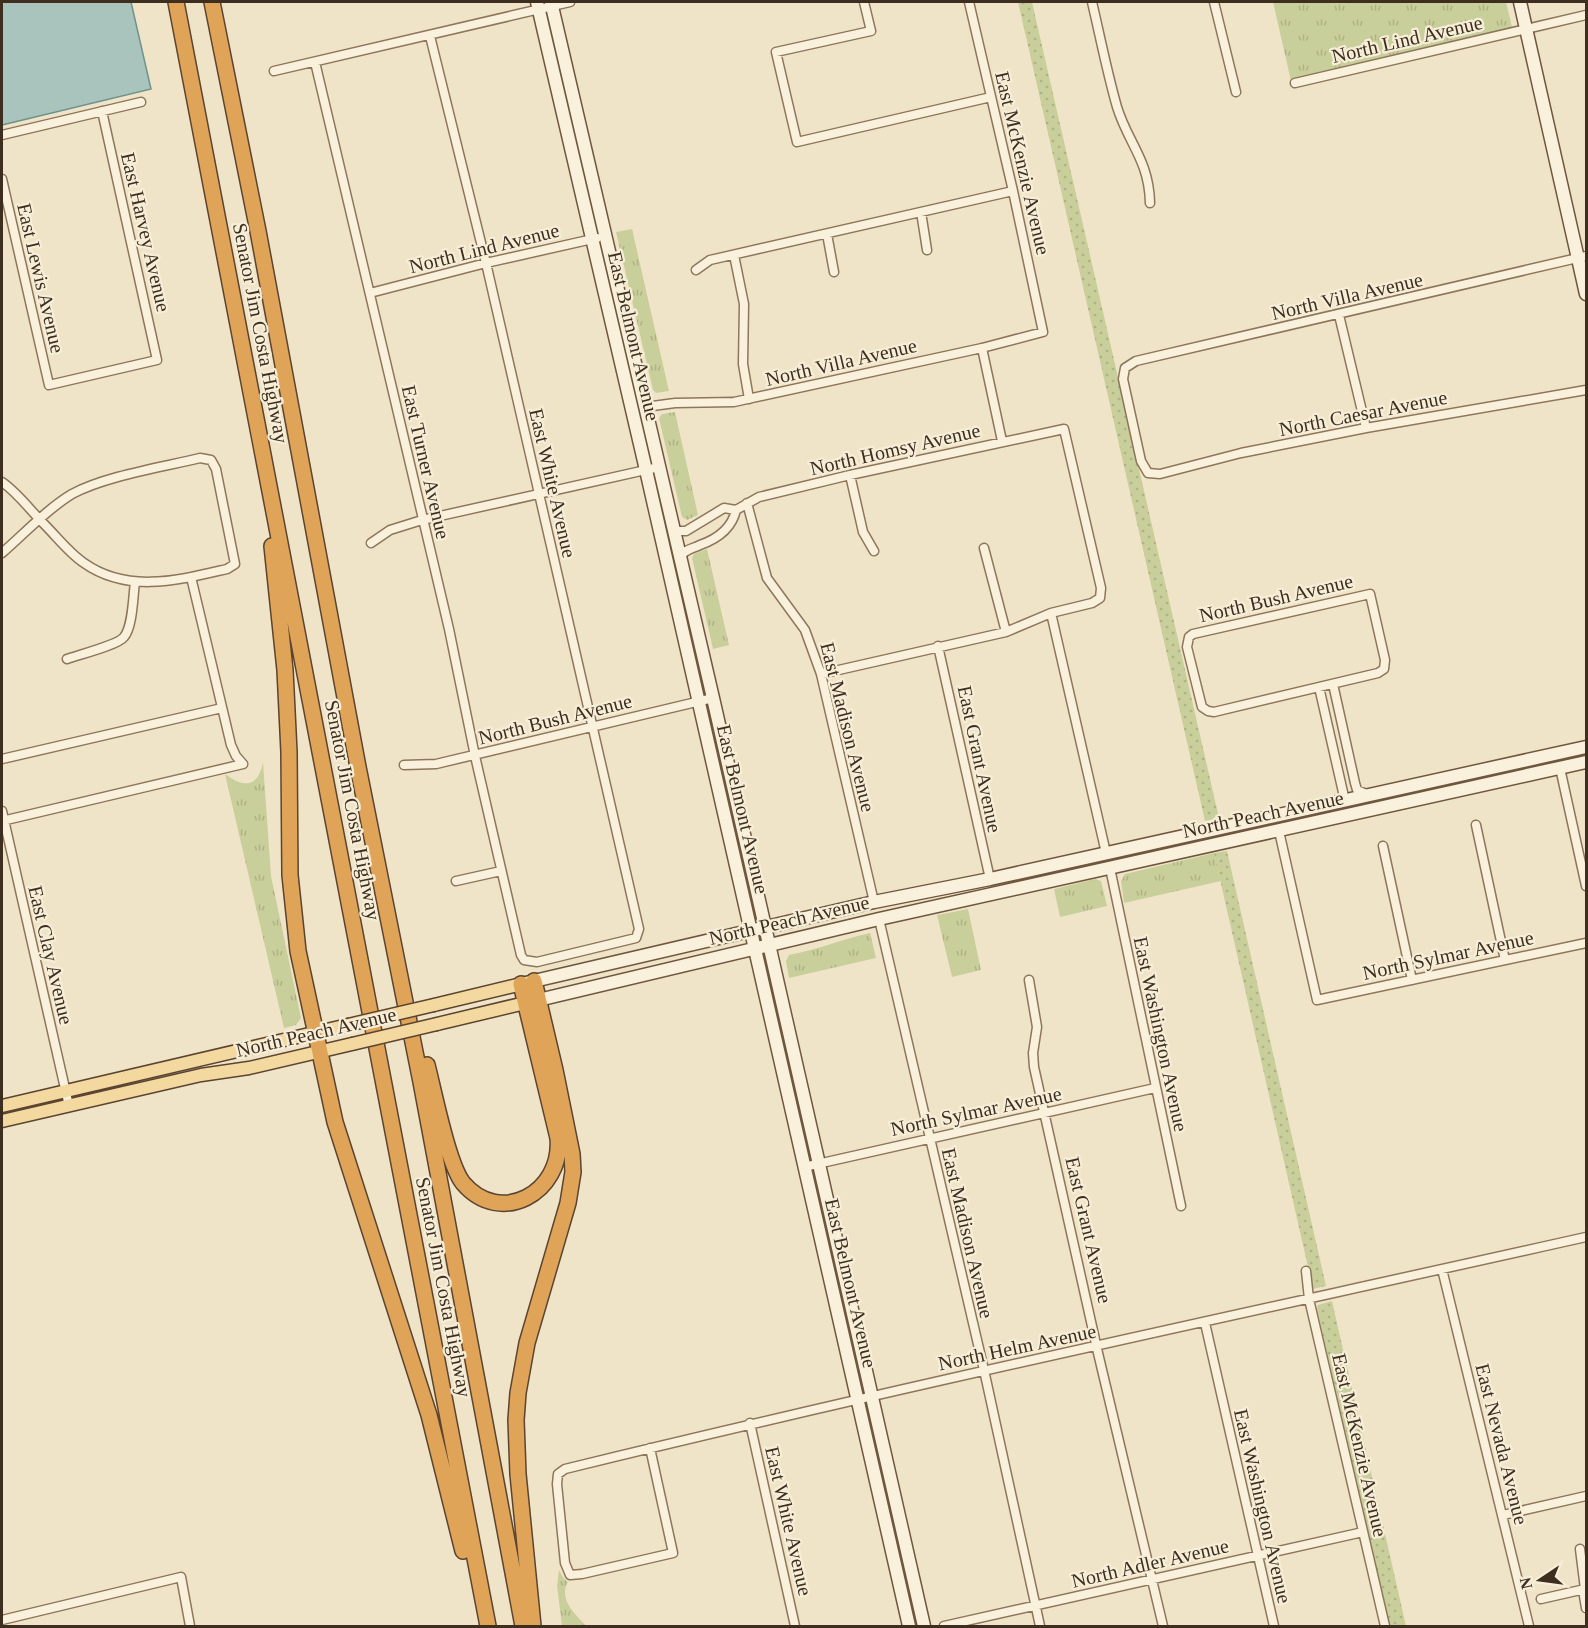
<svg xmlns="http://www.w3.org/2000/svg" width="1588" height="1628" font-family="Georgia,serif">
<defs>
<pattern id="grass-tufts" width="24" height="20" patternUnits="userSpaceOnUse" patternTransform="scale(1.5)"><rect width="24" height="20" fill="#c9cf9b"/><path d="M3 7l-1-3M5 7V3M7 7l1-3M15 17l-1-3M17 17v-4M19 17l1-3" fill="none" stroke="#aeb285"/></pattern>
<pattern id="park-dots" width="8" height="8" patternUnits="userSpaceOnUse" patternTransform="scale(1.5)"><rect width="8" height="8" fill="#c9cf9b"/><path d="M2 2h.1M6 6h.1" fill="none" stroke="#aeb285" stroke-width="1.8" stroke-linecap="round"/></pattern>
</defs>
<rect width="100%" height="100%" fill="#f0e4c8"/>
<path fill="url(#grass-tufts)" d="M1273,2H1506L1513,31L1291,81Z
M632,229L669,391L656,393L653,390L616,232Z
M675,412L698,515L687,520L682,517L659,418L662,414Z
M707,549L729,645L713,649L692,558L694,554Z
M263,762L271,876L301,1018L296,1025L284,1028L225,774C244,788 258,788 263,762Z
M1214,853L1221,881L1124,903L1121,881L1125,874Z
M1095,879L1101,881L1107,906L1060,917L1054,889Z
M968,909L981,970L952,977L937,915Z
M870,933L876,958L789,978L786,961L789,955C817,950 842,939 870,933Z
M559,1570L564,1579L568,1582C558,1599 575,1614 586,1626H562L557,1586Z"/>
<path fill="url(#park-dots)" d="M1018,2H1032L1219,818L1205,821Z
M1227,851L1326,1286L1313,1289L1214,853Z
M1332,1301L1406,1626H1390L1317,1309L1318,1305Z"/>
<path fill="#a9c4bc" stroke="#6f938a" stroke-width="1.5" d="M2,2H131L151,89L2,125Z"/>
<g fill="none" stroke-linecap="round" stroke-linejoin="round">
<g stroke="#8d765c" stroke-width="11">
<path id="minor" d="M864,2L871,31L776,52L797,142L991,97
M1092,2C1100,36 1107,72 1117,107C1128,143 1149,160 1150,203
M1214,2L1236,92
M315,62L449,629L475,756L521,955L524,960L537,962L636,938L639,929L486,263L430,36
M274,71L570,2
M1295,83L1586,15
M2,135L141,102
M2,179L49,385L157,360L102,111
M921,212L927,250
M827,234L834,272
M734,255L744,304L743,364L749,399
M1586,256L1136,361L1125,368L1123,379L1141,461L1148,473L1160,474L1241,453L1366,428L1586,390
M696,270L710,260L1013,191
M370,293L486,263L597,238
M1339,315L1366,428
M982,348L1002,441
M645,407L675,403L734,402L982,348L1043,332L1013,191L969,2
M850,475L863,532L874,551
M2,482C18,493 30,510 44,524C57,537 69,553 84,563C128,594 179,580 227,569L235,564L216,469L211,460L200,458C163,467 105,476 72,494C47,509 24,534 2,553
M747,503L767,578L805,630L821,674L874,902
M673,529L679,531H686L724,508L736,510L759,497L850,475L1064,429L1101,588L1100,598L1092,603L1051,613L1006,632L821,674
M371,543L390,530L422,520L659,467
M984,548L1006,632
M680,557C685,549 692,549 700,545C717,539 732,528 736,510
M191,577L231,745L236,756L243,764
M1370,594L1385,660L1384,669L1378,673L1214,712L1208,711L1202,707L1187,647L1189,637L1193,634Z
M1051,613L1106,853
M938,646L990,879
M67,659C78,655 118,645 124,637C133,626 133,596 135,582
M1333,684L1355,783L1357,790L1369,795
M1319,687L1345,801
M2,759L222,708
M404,765L436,764L713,698
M1560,768L1586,886
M2,811L69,1106
M2,821L243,764
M1476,825L1505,960
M1279,831L1317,1000L1586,943
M1383,846L1412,980
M1110,868L1181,1206
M456,881L501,871
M879,919L984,1370L1040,1626
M1029,980L1037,1027L1033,1053L1034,1067L1098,1353L1163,1626
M804,1167L1155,1088
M1442,1269L1529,1626
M1306,1271L1309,1299L1385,1626
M1205,1323L1274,1626
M750,1423L795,1626
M650,1448L673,1553L582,1574L570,1575L565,1563L557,1484L558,1474L565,1469C904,1386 1246,1313 1586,1237
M1503,1515L1586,1496
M1580,1549L1585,1589L1584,1596
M1586,1595L1584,1596L1586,1608
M1541,1599L1585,1589
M2,1620L181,1577L190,1626
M944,1626L1363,1532"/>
</g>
<g stroke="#6f573f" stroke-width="15">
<path id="secondary" d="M537,2L646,470L909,1626
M551,2L713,698L924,1626
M1520,2L1586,294
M534,981L874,902L990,879L1586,747
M530,1002L879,919L1586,762"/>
</g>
<g stroke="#5b4430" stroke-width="15">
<path id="primary" d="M434,1005L530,982
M437,1024L525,1003
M2,1106L348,1025
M2,1121L201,1075L249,1068L352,1044"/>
</g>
<g stroke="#5b4430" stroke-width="18">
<path id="motorway" d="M176,2L488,1626
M212,2L258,231L358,767L421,1082L523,1626
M272,546L285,670L289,752L290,875L298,951L335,1122L429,1415L463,1551
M427,1065C434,1092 448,1164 463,1183C500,1227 563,1193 558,1138L521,984
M533,1626L518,1474L516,1420L518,1393L527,1343L568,1203L573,1172L572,1154L555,1070L534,981"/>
</g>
<use href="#minor" stroke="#faf1dc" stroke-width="8"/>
<use href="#secondary" stroke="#faf1dc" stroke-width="12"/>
<use href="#primary" stroke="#f3d9a0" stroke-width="12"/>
<use href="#motorway" stroke="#e0a458" stroke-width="15"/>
<g stroke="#5b4430" stroke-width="15" stroke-linecap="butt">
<path id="primary-bridge" d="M348,1025L434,1005
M352,1044L437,1024"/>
</g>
<use href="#primary-bridge" stroke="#f3d9a0" stroke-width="12"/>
</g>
<g text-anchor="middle" stroke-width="4.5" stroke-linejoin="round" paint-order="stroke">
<g font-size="20" fill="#3d2e20" stroke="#f7eed8">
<text transform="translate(1407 39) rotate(-13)" y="7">North Lind Avenue</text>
<text transform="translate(1023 163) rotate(77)" y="7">East McKenzie Avenue</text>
<text transform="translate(146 232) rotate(77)" y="7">East Harvey Avenue</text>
<text transform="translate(484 248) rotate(-14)" y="7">North Lind Avenue</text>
<text transform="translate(41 278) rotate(77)" y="7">East Lewis Avenue</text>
<text transform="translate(1347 296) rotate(-13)" y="7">North Villa Avenue</text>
<text transform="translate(261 333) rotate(79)" y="7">Senator Jim Costa Highway</text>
<text transform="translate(634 336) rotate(77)" y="7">East Belmont Avenue</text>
<text transform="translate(841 362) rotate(-13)" y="7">North Villa Avenue</text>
<text transform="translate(1363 413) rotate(-11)" y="7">North Caesar Avenue</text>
<text transform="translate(895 449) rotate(-13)" y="7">North Homsy Avenue</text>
<text transform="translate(426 462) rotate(77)" y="7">East Turner Avenue</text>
<text transform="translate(553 483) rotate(77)" y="7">East White Avenue</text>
<text transform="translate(1276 598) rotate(-13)" y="7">North Bush Avenue</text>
<text transform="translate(555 719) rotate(-14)" y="7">North Bush Avenue</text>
<text transform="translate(848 727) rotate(76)" y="7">East Madison Avenue</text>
<text transform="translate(980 759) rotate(78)" y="7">East Grant Avenue</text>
<text transform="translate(743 809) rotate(77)" y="7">East Belmont Avenue</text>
<text transform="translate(353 810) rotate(79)" y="7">Senator Jim Costa Highway</text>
<text transform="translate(1263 814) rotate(-12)" y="7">North Peach Avenue</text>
<text transform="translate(789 920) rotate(-13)" y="7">North Peach Avenue</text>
<text transform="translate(51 955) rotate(77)" y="7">East Clay Avenue</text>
<text transform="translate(1448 955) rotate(-12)" y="7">North Sylmar Avenue</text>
<text transform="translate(316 1032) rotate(-13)" y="7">North Peach Avenue</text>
<text transform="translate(1161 1034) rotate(78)" y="7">East Washington Avenue</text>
<text transform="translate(976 1111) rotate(-12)" y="7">North Sylmar Avenue</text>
<text transform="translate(1089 1230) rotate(77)" y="7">East Grant Avenue</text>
<text transform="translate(968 1233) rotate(77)" y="7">East Madison Avenue</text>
<text transform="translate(851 1283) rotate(77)" y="7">East Belmont Avenue</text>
<text transform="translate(444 1287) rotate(79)" y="7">Senator Jim Costa Highway</text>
<text transform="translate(1017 1347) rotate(-12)" y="7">North Helm Avenue</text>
<text transform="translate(1502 1444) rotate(76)" y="7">East Nevada Avenue</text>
<text transform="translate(1360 1445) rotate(77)" y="7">East McKenzie Avenue</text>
<text transform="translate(1263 1506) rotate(77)" y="7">East Washington Avenue</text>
<text transform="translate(789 1521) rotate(77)" y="7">East White Avenue</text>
<text transform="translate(1150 1563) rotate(-13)" y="7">North Adler Avenue</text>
</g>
</g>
<rect width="1588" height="1628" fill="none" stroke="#3d2e20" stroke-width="6"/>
<g transform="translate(1540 1580) rotate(257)" stroke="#f7eed8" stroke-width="4.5" paint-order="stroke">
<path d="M0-4.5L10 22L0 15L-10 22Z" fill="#3d2e20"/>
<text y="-9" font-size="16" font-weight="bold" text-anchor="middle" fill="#3d2e20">N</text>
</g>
</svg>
